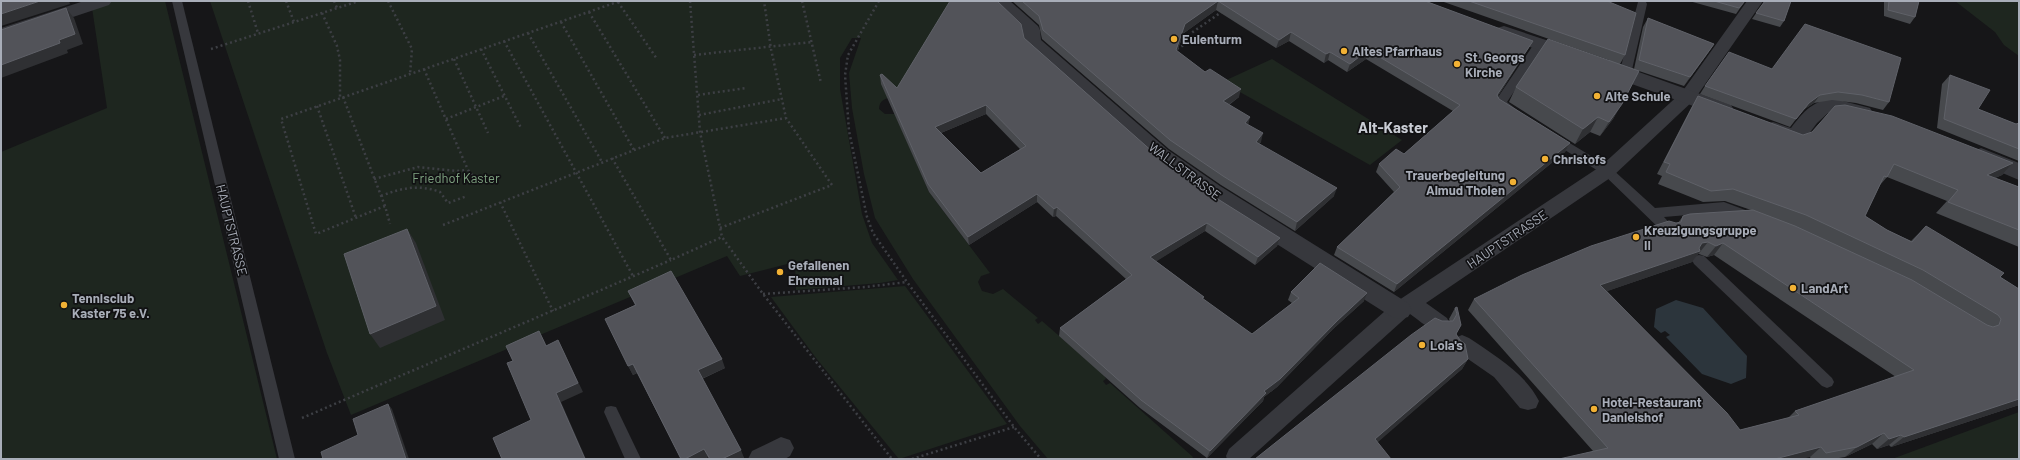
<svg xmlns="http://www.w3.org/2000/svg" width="2020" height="460" font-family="Barlow,sans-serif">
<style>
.green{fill:#1e261f}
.water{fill:#2c353c}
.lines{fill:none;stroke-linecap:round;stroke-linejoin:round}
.path{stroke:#3d3f44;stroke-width:2.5;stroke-dasharray:2 3;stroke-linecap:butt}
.service{fill:#37383d;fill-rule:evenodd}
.pedestrian{fill:#37383d;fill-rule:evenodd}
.minor{fill:#37383d;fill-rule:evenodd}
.wall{fill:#47494d;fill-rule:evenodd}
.shaded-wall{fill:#2f3033}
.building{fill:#525359;stroke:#5f6168;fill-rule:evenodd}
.poi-dot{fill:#f2b134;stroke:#111113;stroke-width:1.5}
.labels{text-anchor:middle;stroke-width:3.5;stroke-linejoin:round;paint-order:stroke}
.poi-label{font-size:13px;font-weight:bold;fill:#a8adb8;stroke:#111113;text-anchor:start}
.street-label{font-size:13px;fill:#a8adb8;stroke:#111113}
.park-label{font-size:13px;fill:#7fa381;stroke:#111113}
.quarter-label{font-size:15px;font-weight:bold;fill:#c9ccd4;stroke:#111113}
</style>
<rect width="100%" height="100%" fill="#161618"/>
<g class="green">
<path d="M91,1H165L277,459H1V152L107,108Z"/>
<path d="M210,1H958L894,97C886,98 879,100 879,109L885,114H895L929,192L990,273L981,276L978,282L982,291L993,294L1003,289L1038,318L1035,320L1038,324L1042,321L1104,375L1106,379L1103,381L1106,385L1110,383L1193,457L1192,459H1048L1020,426L913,279L875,218L864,174L852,108L849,73L861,38H852L840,58V89L862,214L872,243L898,280L880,283L796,290L795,262L740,276L727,256L351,415L327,353Z"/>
<path d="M1955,1H2019V56L2004,45L1995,32Z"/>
<path d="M1272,59L1402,140L1370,165L1222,82Z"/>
<path d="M905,286L1007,424L899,459L816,358L771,297Z"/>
<path d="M2019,412V459H1892Z"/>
</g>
<path class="water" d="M1676,300L1703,308L1747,356L1746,378L1731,384L1702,374L1666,337L1670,335L1665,331L1661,333L1654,327L1656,309Z"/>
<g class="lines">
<g class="path">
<path d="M248,1L258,33"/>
<path d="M286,1L294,22"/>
<path d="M334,1L337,8"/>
<path d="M388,1L412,49L410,74"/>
<path d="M690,1L700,132L722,237L763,294L892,459"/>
<path d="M802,1L821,83"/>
<path d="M879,1L848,55L845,75L849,131L867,217L873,233L907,282L1014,427L1041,459"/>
<path d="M618,2L657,59"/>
<path d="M589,12L665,138"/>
<path d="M322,13L337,46L340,60V99"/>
<path d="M561,22L634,150"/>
<path d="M528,33L602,162"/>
<path d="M504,41L633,276"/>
<path d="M211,49L359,1"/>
<path d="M481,49L521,128"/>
<path d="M1177,49L1187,43V36L1223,11"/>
<path d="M694,55L812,42"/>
<path d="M454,59L488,133"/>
<path d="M424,69L468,170L473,176"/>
<path d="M698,95L746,88"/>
<path d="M343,97L385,206L390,224"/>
<path d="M317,106L356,218"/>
<path d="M699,115L782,99"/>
<path d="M446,119L504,96"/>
<path d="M612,158L671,260L722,237"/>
<path d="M374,179L418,167L456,171L467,170"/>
<path d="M381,196C401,188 419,184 440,192L448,203L467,196"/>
<path d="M500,202L553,311"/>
<path d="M385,206L316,234L281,119L620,1"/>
<path d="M443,225L665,138L786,118"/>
<path d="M720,228L832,185L786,118L771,49L764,1"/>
<path d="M763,294L865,287L907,282"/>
<path d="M302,418L671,260"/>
<path d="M912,459L1014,427"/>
</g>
<g class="service">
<path d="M172,1H182L295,459H279Z"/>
<path d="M1638,2H1646L1647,4L1631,74L1625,78L1619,74Z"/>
<path d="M1540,40L1546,44L1507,102L1517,110L1511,114L1496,106L1494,103L1536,41Z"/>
<path d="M1553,133L1611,168L1655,208L1724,202L1756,214L1757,217L1756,220L1751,222L1723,212L1664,217L1674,228L1673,232L1668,233L1663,232L1603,174L1549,140L1547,137L1549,134Z"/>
<path d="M1699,255L1704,256L1832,378L1834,382L1832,386L1827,388L1822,386L1694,264L1692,260L1694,256Z"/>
<path d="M611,406L616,407L641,459H625L604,412L606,407Z"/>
</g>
<g class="pedestrian">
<path d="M1747,1H1763L1694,100L1613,176L1426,303L1447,318L1450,324L1447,330C1433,335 1422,322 1410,314L1249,459H1227L1226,456L1229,449L1393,304L1601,166L1682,92Z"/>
<path d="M1462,335L1469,338C1494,355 1525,373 1539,401L1536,408L1528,410L1520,408L1494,377L1455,350L1452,344L1455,338Z"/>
</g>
<g class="minor">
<path d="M84,1H112L109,5L1,41V28Z"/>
<path d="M990,1H1010L1038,26L1040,30L1041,40L1168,150L1220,186L1408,303L1412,310L1408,317L1400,319L1392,317L1204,198L1154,160L1025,46L1023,42L1022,32Z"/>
<path d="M1504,26L1579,51L1582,55L1579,59L1572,61L1497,36L1495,32L1497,28Z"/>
<path d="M1608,61L1731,105L1734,110L1731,115L1724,117L1601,73L1598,68L1601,63Z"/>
<path d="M1835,99L1870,108L1873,113L1870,118C1857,122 1843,113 1828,113L1817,123L1802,143L1795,145L1766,134L1763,129L1766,124L1773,122L1791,128C1803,112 1814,99 1835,99Z"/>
<path d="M1981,148L2019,163V180L1974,161L1971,156L1974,151Z"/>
<path d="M781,437L790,440L794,448L790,456L785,459H748L752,451Z"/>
</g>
</g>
<g class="wall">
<path d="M1012,1H1425L1533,41L1528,49L1498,96L1499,99L1570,143L1565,152L1394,292L1334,255L1337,247L1394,192L1376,172L1379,164L1404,154L1453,111L1366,59L1347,72L1328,60L1324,63L1289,41L1276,48L1216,10L1184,33L1177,51L1239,97L1229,105L1248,125L1261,142L1259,144L1334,196L1295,231L1221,185L1169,149L1042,39L1039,25Z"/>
<path d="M1441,1H1607L1625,55L1620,64L1634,69L1643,27L1648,18L1714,44L1708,53L1684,86L1639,71L1613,119L1600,136L1590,132L1575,144L1509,102L1516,87L1609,60Z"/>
<path d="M1689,1H1745L1736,14Z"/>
<path d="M1764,1H1791L1784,21L1780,27L1752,19L1764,2Z"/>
<path d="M1884,1H1919L1915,17L1910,24L1884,16Z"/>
<path d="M1024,38L1154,153L1205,191L1280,238L1277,246L1255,265L1205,231L1156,261L1204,297L1203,299L1252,334L1292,303L1288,300L1291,292L1364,301L1333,329L1277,387L1264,397L1263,401L1207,458L1140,408L1059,336L1060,328L1126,279L1056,216L1053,217L1037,202L969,245L929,192L881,84L880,75L897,88ZM986,114L1020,149L981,173L941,133Z"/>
<path d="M1772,69L1889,102L1883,110L1856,103L1832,100L1814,103L1803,110L1790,127L1700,94L1705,86Z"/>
<path d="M1950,75L1978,109L2016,124L2019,123V161L1937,128L1942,84Z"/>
<path d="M1698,96L1803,135L2013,163L2002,175L1995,178L2019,187V247L1936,213L1947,201L1887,177L1880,185L1865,216L1887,230L1911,241L1926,226L2000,277L2019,289V405L1891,447L1889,445L1877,449L1872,444L1845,457L1833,459H1811L1810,457L1593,451L1468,310L1474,299L1678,223L1683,216L1751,210L1725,201L1703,202L1658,184L1662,176L1657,174L1691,108ZM1698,254H1699L1707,257L1714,255L1896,377L1795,411L1788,418L1740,430L1607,291L1692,262Z"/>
<path d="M628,291L725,368L702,379L744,458L742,459H709L708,457L704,459H681L637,373L633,375L605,319L635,305Z"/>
<path d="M1455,308L1461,325L1456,334L1468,359L1462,369L1377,442L1255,459L1442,321H1450L1449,319Z"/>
</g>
<g class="shaded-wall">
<path d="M40,1H69L70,4L1,26V14Z"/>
<path d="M1218,1L1216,10L1184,33L1174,59L1176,50L1185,24Z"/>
<path d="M66,8L74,18L83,44L67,50L68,53L1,78V65Z"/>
<path d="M1291,32L1289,41L1276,48L1279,40Z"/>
<path d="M1533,41L1528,49L1493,104L1497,95Z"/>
<path d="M1714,44L1708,53L1684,86L1690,77Z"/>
<path d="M1368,50L1366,59L1347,72L1350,64Z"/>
<path d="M1330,52L1328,60L1324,63L1326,54Z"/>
<path d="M1241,89L1239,97L1221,110L1223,101Z"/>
<path d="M1820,95L1814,103L1803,110L1809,103Z"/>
<path d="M1622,104L1613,119L1600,136L1609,122Z"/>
<path d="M986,105V114L936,135L935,127Z"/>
<path d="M1250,117L1248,126L1245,123Z"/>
<path d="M1598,117L1590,132L1575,144L1583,129Z"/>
<path d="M1263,133L1261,142L1254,150L1256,142Z"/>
<path d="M1570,143L1565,152L1394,292L1397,284Z"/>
<path d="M2013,163L2002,175L1975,186L1987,175Z"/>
<path d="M1337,188L1334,196L1295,231L1297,222Z"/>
<path d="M1037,194V202L969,245L968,237Z"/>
<path d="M1057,207L1056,216L1053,217L1054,209Z"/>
<path d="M1207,223L1205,231L1149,266L1150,257Z"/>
<path d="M407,229L416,243L445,320L380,348L370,334Z"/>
<path d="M1280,238L1277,246L1255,265L1258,257Z"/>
<path d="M1708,242L1692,262L1593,296L1600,285L1702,243Z"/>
<path d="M1723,243L1714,255L1707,257L1716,246Z"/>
<path d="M1367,293L1364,301L1333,329L1277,387L1264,397L1263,401L1207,458L1210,451L1264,391L1337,321Z"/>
<path d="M539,331L544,340L551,355L546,346Z"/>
<path d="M558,340L563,350L583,392L561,402L586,459H585L556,393Z"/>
<path d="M722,359L725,368L701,379L698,370Z"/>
<path d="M1468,359L1462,369L1370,449L1375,439Z"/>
<path d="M633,364L637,373L633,375L628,366Z"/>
<path d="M2019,399V405L1891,447L1904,437Z"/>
<path d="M388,404L392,409L409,459H406Z"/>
<path d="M1884,433L1872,444L1845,457L1857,447Z"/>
<path d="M1901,435L1889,445L1877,449L1889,439Z"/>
<path d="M1821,447L1810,457L1802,459H1775Z"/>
<path d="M704,449L708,457L704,459H685Z"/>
<path d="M741,450L744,458L742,459H722Z"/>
</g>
<g class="building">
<path d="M1,1H40L1,14Z"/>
<path d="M950,1H997L1021,24L1024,38L1154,153L1205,191L1280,238L1258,257L1207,223L1150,257L1204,297L1202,298L1252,334L1299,298L1291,292L1320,263L1367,293L1337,321L1280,379L1264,391L1266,393L1210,451L1141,400L1060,328L1132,275L1057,207L1054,209L1037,194L968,237L928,184L880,75L882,74L897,88ZM986,105L1026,146L981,173L935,127Z"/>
<path d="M1022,1H1425L1533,41L1497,95L1499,99L1570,143L1397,284L1337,247L1400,187L1379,164L1396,149L1404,154L1460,105L1368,50L1350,64L1330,52L1326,54L1291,32L1279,40L1218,1L1185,24L1176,50L1205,72L1210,69L1241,89L1223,101L1250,117L1245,123L1263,133L1256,142L1337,188L1297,222L1223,176L1170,140L1043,30L1039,16Z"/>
<path d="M1469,1H1607L1636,13L1625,55Z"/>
<path d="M1714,1H1745L1739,8Z"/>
<path d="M1765,1H1791L1784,21L1756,13Z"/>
<path d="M1889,1H1919L1915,17L1888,10Z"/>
<path d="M66,8L75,34L59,40L60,43L1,65V30Z"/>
<path d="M1648,18L1714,44L1690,77L1639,60Z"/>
<path d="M1805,24L1901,58L1889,102L1862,95L1838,92L1820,95L1809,103L1796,119L1705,86L1729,52L1772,69Z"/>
<path d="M1548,39L1639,71L1622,104L1609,122L1598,117L1583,129L1516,87Z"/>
<path d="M1950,75L1990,90L1978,109L2016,124L2019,123V149L1944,119Z"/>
<path d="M1698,96L1803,135L1812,132L1835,106L1845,105L1892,116L2013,163L1987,175L2019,187V230L1948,202L1958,190L1894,164L1887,177L1884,176L1865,216L1887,230L1912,242L1926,226L2004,273L2000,277L2019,289V399L1904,437L1901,435L1889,439L1884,433L1857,447L1826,453L1821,447L1775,459H1559L1608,448L1474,299L1522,275L1591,246L1669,221L1676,223L1681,222L1683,216L1690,214L1753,210L1795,226L1912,280L1987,325L1993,327L1999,325L2001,319L1998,315L1923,270L1806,215L1733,189L1711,191L1666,172L1670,164L1664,162ZM1708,242L1716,246L1723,243L1914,370L1795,411L1799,415L1740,430L1727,413L1600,285L1700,251L1699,248L1702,243Z"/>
<path d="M407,229L436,306L370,334L344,254Z"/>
<path d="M671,271L722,359L698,370L741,450L722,459H710L704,449L685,459H681L633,364L628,366L605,319L636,305L628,291Z"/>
<path d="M1457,307L1461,325L1456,334L1460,340L1465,344L1468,359L1375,439L1391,459H1255L1411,335L1435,318L1442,321H1453L1457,314L1455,308Z"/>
<path d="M539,331L546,346L558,340L578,383L556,393L585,459H502L493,438L531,420L507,363L513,361L506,346Z"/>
<path d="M388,404L406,459H323L321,452L358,435L353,419Z"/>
</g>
<g class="poi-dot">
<circle cx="1174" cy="39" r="4"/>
<circle cx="1344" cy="51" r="4"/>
<circle cx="1457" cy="64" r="4"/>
<circle cx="1597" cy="96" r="4"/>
<circle cx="1545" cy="159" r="4"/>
<circle cx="1513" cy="182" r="4"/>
<circle cx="1636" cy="237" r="4"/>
<circle cx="780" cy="272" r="4"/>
<circle cx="1793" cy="288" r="4"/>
<circle cx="64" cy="305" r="4"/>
<circle cx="1422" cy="345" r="4"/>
<circle cx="1594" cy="409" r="4"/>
</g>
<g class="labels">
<g class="poi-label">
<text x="1182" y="44">Eulenturm</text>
<text x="1352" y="56">Altes Pfarrhaus</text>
<text x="1465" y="62">St. Georgs<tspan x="1465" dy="15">Kirche</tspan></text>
<text x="1605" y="101">Alte Schule</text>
<text x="1553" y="164">Christofs</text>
<text x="1505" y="180" text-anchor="end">Trauerbegleitung<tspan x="1505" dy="15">Almud Tholen</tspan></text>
<text x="1644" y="235">Kreuzigungsgruppe<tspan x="1644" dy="15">II</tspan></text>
<text x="788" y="270">Gefallenen<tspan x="788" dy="15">Ehrenmal</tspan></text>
<text x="1801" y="293">LandArt</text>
<text x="72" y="303">Tennisclub<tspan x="72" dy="15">Kaster 75 e.V.</tspan></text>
<text x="1430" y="350">Lola's</text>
<text x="1602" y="407">Hotel-Restaurant<tspan x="1602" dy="15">Danielshof</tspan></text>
</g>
<g class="street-label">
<text transform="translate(1185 171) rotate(37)" y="5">WALLSTRASSE</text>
<text transform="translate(232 230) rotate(76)" y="5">HAUPTSTRASSE</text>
<text transform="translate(1507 239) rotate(-34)" y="5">HAUPTSTRASSE</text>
</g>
<g class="park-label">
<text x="456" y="183">Friedhof Kaster</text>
</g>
<g class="quarter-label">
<text x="1393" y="133">Alt-Kaster</text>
</g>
</g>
<rect width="2020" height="460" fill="none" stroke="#a8adb8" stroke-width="4"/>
</svg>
